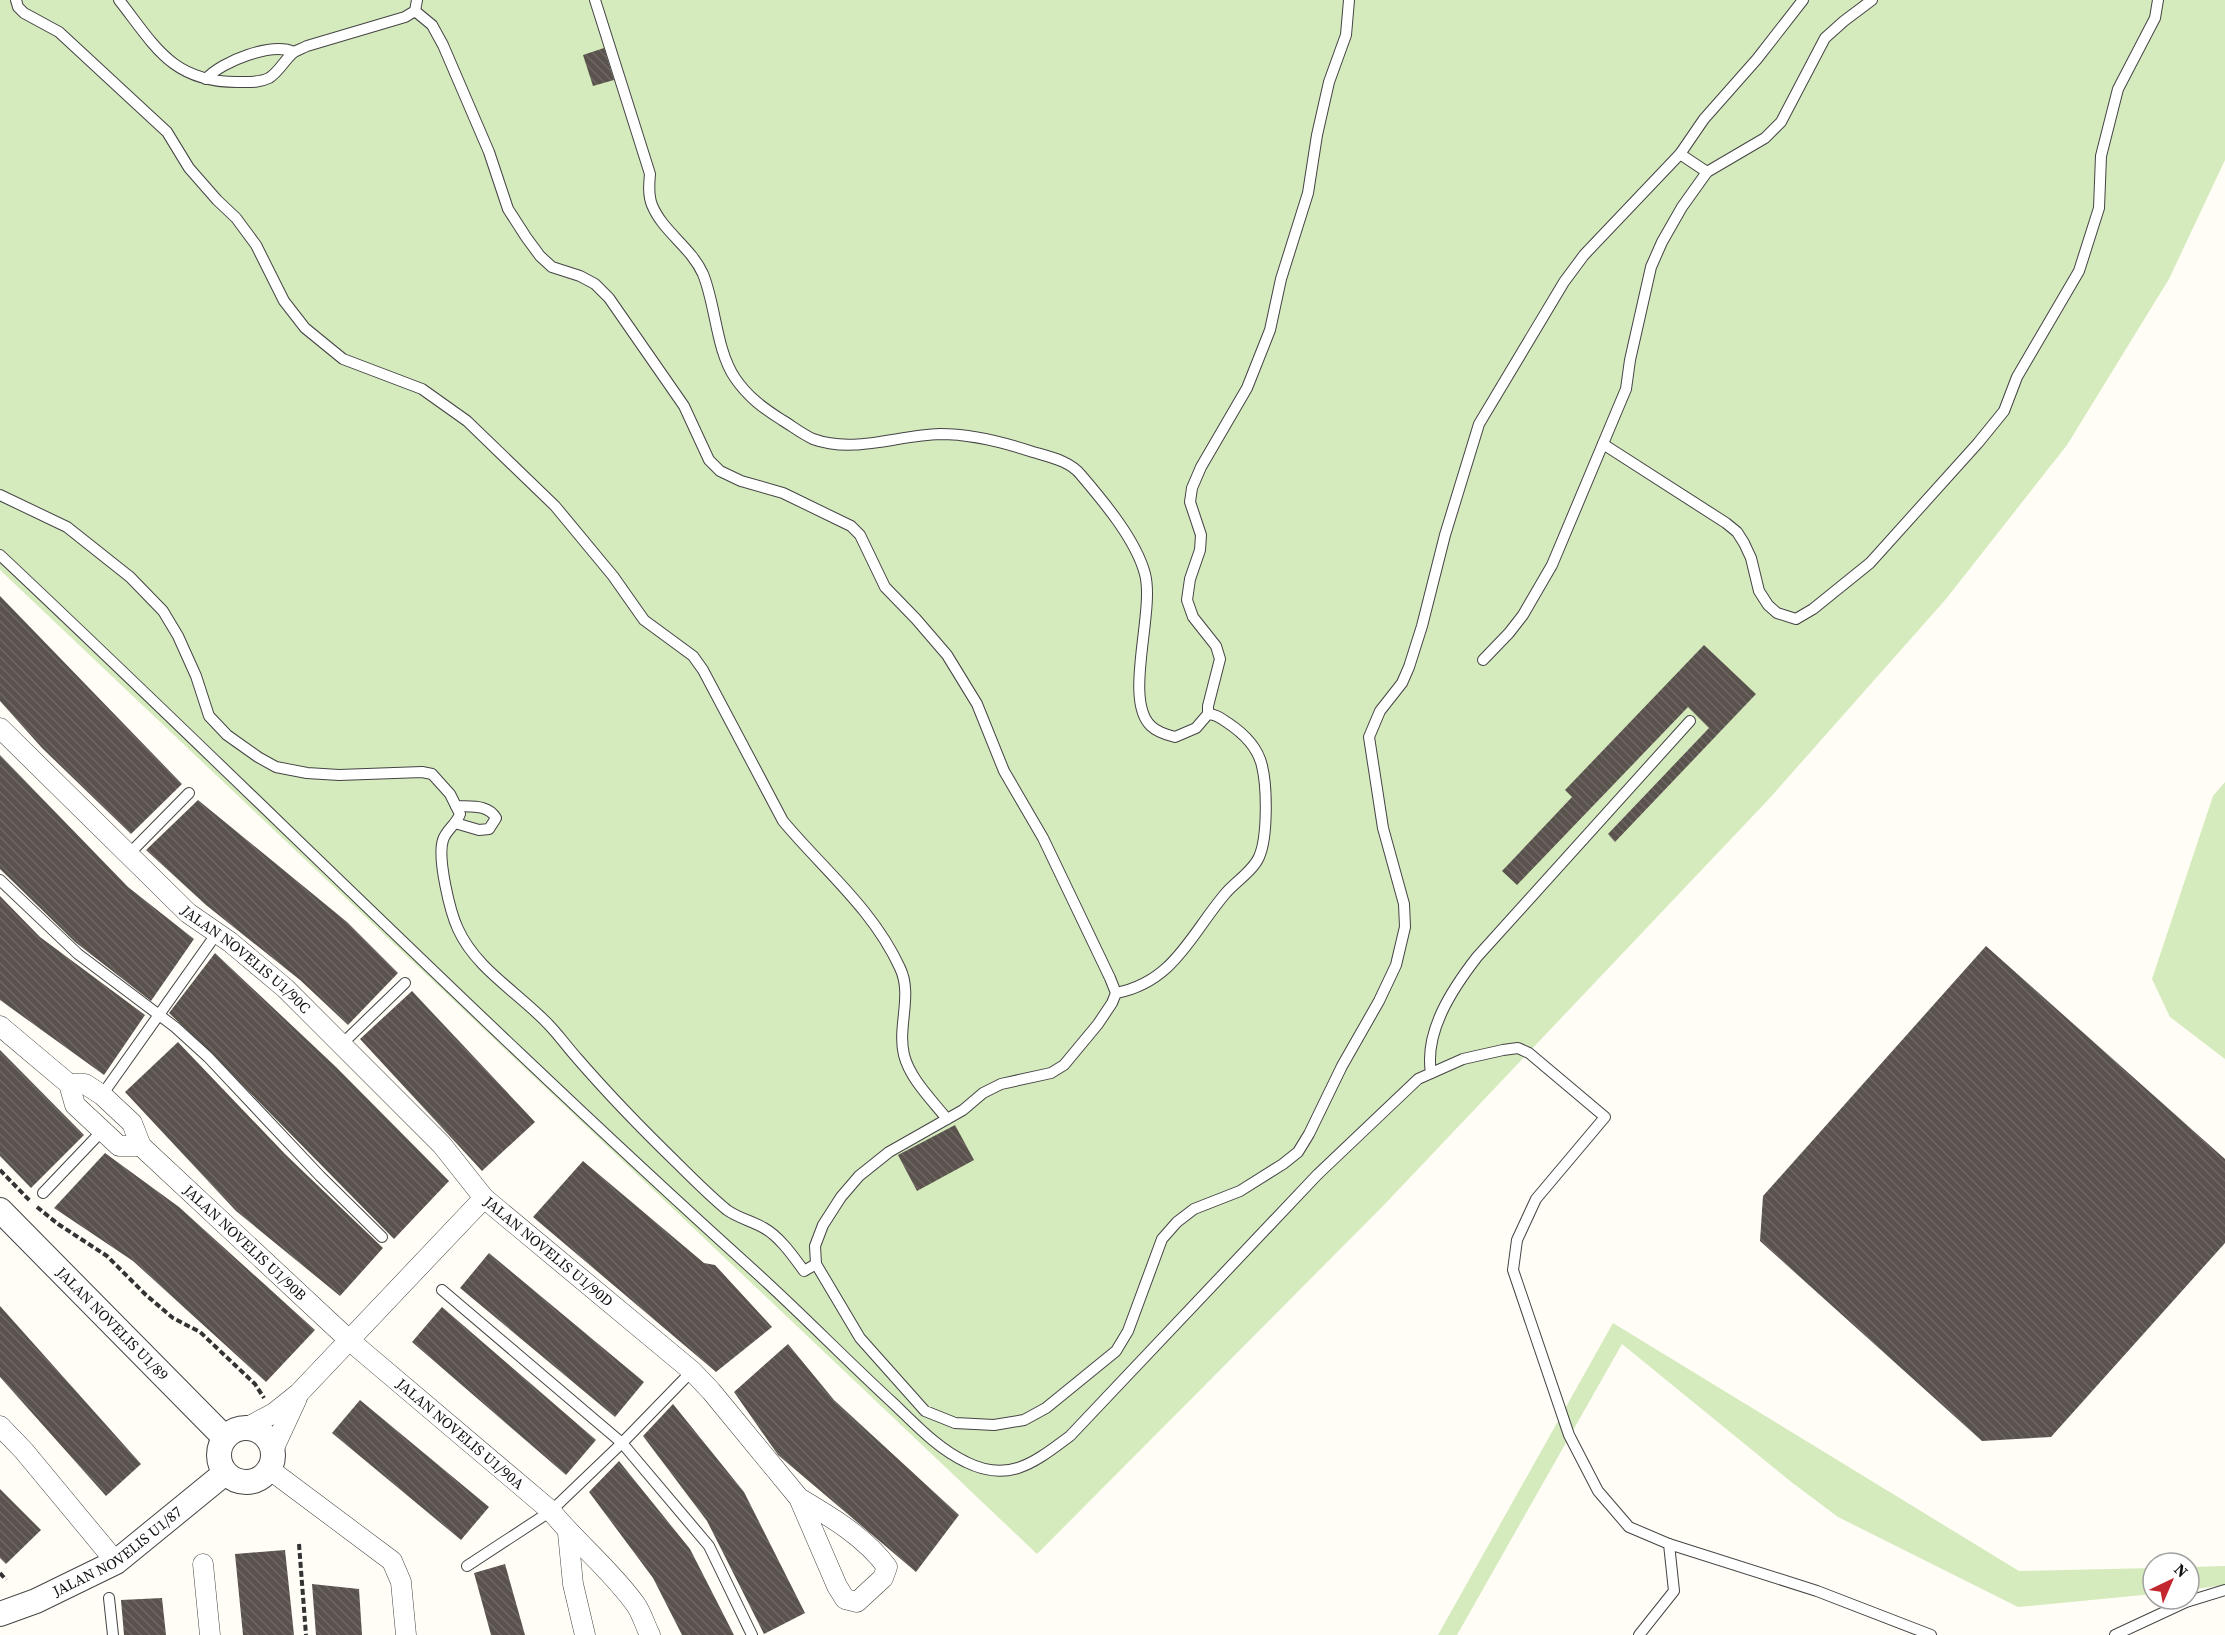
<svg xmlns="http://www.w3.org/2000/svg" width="2225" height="1635" font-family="'Source Serif 4',serif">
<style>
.grass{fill:#d5ebbd}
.building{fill:url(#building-back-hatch)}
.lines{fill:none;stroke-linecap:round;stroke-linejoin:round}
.service-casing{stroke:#444;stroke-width:12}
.minor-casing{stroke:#444;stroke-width:21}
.tertiary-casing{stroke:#444;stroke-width:26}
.path{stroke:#333;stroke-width:4;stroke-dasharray:6 3;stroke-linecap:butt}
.service{stroke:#fff;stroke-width:10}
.minor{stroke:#fff;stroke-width:20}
.tertiary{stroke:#fff;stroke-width:24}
.labels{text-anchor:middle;stroke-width:6;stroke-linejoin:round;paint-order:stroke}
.street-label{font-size:15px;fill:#111;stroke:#fff}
</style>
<defs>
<pattern id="building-back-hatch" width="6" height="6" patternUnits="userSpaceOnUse" patternTransform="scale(1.5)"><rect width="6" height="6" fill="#5a524d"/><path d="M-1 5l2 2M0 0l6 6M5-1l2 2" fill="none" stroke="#6d6662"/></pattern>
</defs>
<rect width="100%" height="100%" fill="#fffdf5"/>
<g class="grass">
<path d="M0,0H2225V160L2169,279L2067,445L1946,599L1768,800L1382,1207L1037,1554L0,570Z"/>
<path d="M2225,782V1059L2170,1017L2152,979L2213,796Z"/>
<path d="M1613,1323L2019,1571L2153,1568V1594L2018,1607L1838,1517L1790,1481L1622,1344L1457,1635H1438Z"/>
<path d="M2225,1566V1585L2189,1590V1567Z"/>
</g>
<g class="building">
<path d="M604,48L614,80L593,86L583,55Z"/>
<path d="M0,596L182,784L131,834L42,748L0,701Z"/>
<path d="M1704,645L1756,694L1615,842L1608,834L1709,728L1688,707L1517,885L1502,871L1572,797L1565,790Z"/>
<path d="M0,755L128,887L194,939L151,1001L75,942L0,869Z"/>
<path d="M198,800L347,922L398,973L348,1025L300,980L206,905L146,850Z"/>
<path d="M0,896L40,937L145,1015L104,1075L0,1000Z"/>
<path d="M1986,946L2225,1159V1243L2051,1437L1982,1441L1760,1241L1763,1196Z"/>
<path d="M215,953L336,1067L449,1181L394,1239L209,1051L169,1013Z"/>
<path d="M412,991L535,1122L482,1171L360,1039Z"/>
<path d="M178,1042L285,1154L383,1248L340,1296L236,1211L125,1092Z"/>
<path d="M0,1050L84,1135L31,1188L0,1156Z"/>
<path d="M955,1125L974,1160L917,1191L898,1155Z"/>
<path d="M105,1153L179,1207L315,1330L266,1382L133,1261L54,1208Z"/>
<path d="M583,1161L704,1263L715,1265L772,1327L716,1372L533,1217Z"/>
<path d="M489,1253L644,1382L615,1417L460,1288Z"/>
<path d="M0,1306L141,1464L106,1496L0,1377Z"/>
<path d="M442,1307L596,1440L566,1475L412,1342Z"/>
<path d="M788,1344L834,1400L959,1515L916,1572L778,1455L734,1392Z"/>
<path d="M360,1400L489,1507L461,1540L332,1433Z"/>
<path d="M673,1404L744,1492L805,1613L764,1634L707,1521L643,1436Z"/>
<path d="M619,1461L690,1549L734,1635H682L653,1578L589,1492Z"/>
<path d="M0,1489L41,1530L6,1564L0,1558Z"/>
<path d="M285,1550L294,1635H243L235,1554Z"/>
<path d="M505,1564L525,1635H491L474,1573Z"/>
<path d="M312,1584L359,1589L362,1635H316Z"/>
<path d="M162,1598L166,1635H124L121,1600Z"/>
</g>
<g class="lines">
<defs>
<g id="service">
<path d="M16,0L18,7L24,13L59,32L167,132L189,168L217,200L236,218L256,245L284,301L305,328L343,359L422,389L467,421L555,506L613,576L644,620L693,656L703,670L783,821C823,869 873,909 900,968C913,995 897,1027 904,1055C910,1079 932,1100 947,1119"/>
<path d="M119,0C155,46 172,82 237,82C248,82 259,83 269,78C279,72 285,59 294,52C298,50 303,48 307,46L405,17L415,11L417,0"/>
<path d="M595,0L650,174C649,184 648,195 652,205C663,232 691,247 703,274C716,306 716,350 735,378C748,397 763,408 782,420C792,426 802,434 813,439C854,454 898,435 940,434C972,434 1003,442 1033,452C1050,457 1070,461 1081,475C1104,502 1136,540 1145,574C1155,612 1123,700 1151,726C1157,732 1167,735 1175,737L1196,728L1208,714C1216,714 1222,719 1228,723C1243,733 1258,748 1262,766C1267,786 1268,837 1259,857C1253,871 1235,882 1225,894C1191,934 1174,982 1116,993"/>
<path d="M415,11L432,25L443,45L489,152L508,209L526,237L540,256L552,267L580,276L595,284L609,298L684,406L709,460L720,471L741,481L783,493L851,526L860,535L885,587L916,619L947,655L977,704L1004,771L1043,838L1110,978L1116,993L1112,1003L1098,1024L1064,1065L1051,1073L1001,1084L983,1093L963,1110L889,1152L859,1176L841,1197L823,1225L815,1246L816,1264L860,1338L925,1411L955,1423L994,1425L1024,1420L1046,1408L1116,1351L1128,1331L1162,1239L1177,1222L1194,1209L1240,1191L1283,1164L1298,1152L1309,1134L1342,1066L1379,1001L1396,965L1405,927L1404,904L1383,828L1369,737L1380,711L1402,683L1409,667L1422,626L1445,535L1479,424L1564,282L1584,255L1680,154L1704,119L1757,59L1803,0"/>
<path d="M206,79C222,61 272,42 294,52"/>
<path d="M1680,154L1707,172"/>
<path d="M1603,444L1726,523L1737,532L1744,543L1751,558L1759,591L1768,605L1777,613L1796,619L1813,609L1870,563L1978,443L2004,411L2017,377L2079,271L2099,208L2101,156L2118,89L2155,18L2158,0"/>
<path d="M0,495L67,527L130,577L163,611L178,636L196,676L209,716L227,735L258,757L276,767L307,773L339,775L422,772L432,774L450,794L460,814C456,825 446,830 443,840C437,858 450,912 458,929C476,969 519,993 548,1024C558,1034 567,1047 577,1058C609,1095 643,1130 677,1163C693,1179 710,1196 727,1210C738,1218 752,1221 764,1228C780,1237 793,1256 804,1271L816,1264"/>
<path d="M0,555C252,792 495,1037 751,1268C800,1312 845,1359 893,1403C915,1424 938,1449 966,1462C1010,1484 1036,1461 1070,1436L1318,1174L1418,1079L1463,1059L1503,1050L1518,1048L1529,1053L1605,1117L1536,1199L1517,1240L1513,1270L1569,1435L1598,1491L1629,1527L1669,1544L1674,1591L1639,1635"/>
<path d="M1483,660L1509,633L1523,615L1552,565L1626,389L1630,360L1651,267L1662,242L1682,207L1707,172L1765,138L1781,122L1825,38L1844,21L1872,0"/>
<path d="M1208,714V706L1220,659L1216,646L1193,617L1187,600L1190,579L1200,550L1201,535L1190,502L1192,488L1201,467L1247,388L1270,330L1281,279L1308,193L1317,135L1329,82L1346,35L1349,0"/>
<path d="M455,823L479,830L489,829L496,818C488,804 471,807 456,806"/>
<path d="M128,855L189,793"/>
<path d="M0,880L78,954L175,1027L208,1057L320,1176L382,1237"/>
<path d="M342,1044L405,983"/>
<path d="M1431,1073C1424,1031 1453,988 1477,957L1690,721"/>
<path d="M102,1095L217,933"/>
<path d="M43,1193L102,1131"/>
<path d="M442,1290L622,1443L709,1546L752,1635"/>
<path d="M1669,1544L1817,1591L1931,1635"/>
<path d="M467,1566L551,1511L622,1443L692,1371"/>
<path d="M109,1598L113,1635"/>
<path d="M2115,1635L2186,1602L2225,1590"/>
</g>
<g id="minor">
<path id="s1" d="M0,728L188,913L230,942L285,988L442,1145L484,1198L692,1371L711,1391L799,1498L837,1586L845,1599L857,1602L883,1578L887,1567C865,1537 831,1517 799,1498"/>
<path d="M0,1026L69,1084L75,1105L119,1146H141"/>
<path id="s2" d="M69,1084H85L102,1095L132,1123L141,1146L349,1340L551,1511C577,1543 612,1571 636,1605C642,1614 645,1625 650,1635"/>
<path d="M0,1426L24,1451L116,1562"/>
<path d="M246,1428L274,1413L299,1393L484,1198"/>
<path d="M272,1452L297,1398"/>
<path d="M269,1469L392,1561L401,1582L406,1635"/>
<path d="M568,1533L573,1584L585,1635"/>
<path d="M203,1564L210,1635"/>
</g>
<g id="tertiary">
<path id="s3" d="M0,1210L225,1438"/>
<circle cx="246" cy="1455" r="27"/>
<path id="s4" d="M0,1614L36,1601L116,1562L225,1473"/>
</g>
</defs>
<use href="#service" class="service-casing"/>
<use href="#minor" class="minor-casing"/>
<use href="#tertiary" class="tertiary-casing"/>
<g class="path">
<path d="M0,1170L31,1202"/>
<path d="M37,1207L58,1224L107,1256L146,1295L173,1318L200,1332L255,1384L264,1398"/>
<path d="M299,1544L306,1635"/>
<path d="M0,1573L6,1580"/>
</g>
<use href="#service" class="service"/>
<use href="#minor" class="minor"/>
<use href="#tertiary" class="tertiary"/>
</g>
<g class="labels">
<g class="street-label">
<text dy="5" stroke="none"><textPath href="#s1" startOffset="338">JALAN NOVELIS U1/90C</textPath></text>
<text dy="5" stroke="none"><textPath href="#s2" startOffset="244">JALAN NOVELIS U1/90B</textPath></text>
<text dy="5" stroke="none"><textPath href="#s1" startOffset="760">JALAN NOVELIS U1/90D</textPath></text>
<text dy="5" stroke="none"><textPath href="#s3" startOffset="160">JALAN NOVELIS U1/89</textPath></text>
<text dy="5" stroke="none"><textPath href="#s2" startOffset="532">JALAN NOVELIS U1/90A</textPath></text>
<text dy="5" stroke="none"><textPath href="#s4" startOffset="134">JALAN NOVELIS U1/87</textPath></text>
</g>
</g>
<g transform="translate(2171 1581) rotate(44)"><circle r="28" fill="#ffffff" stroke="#a0a0a0" stroke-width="1.5"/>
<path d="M0-4.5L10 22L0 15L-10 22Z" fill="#c4262e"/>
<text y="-9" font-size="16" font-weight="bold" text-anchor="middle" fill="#111111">N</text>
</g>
</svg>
